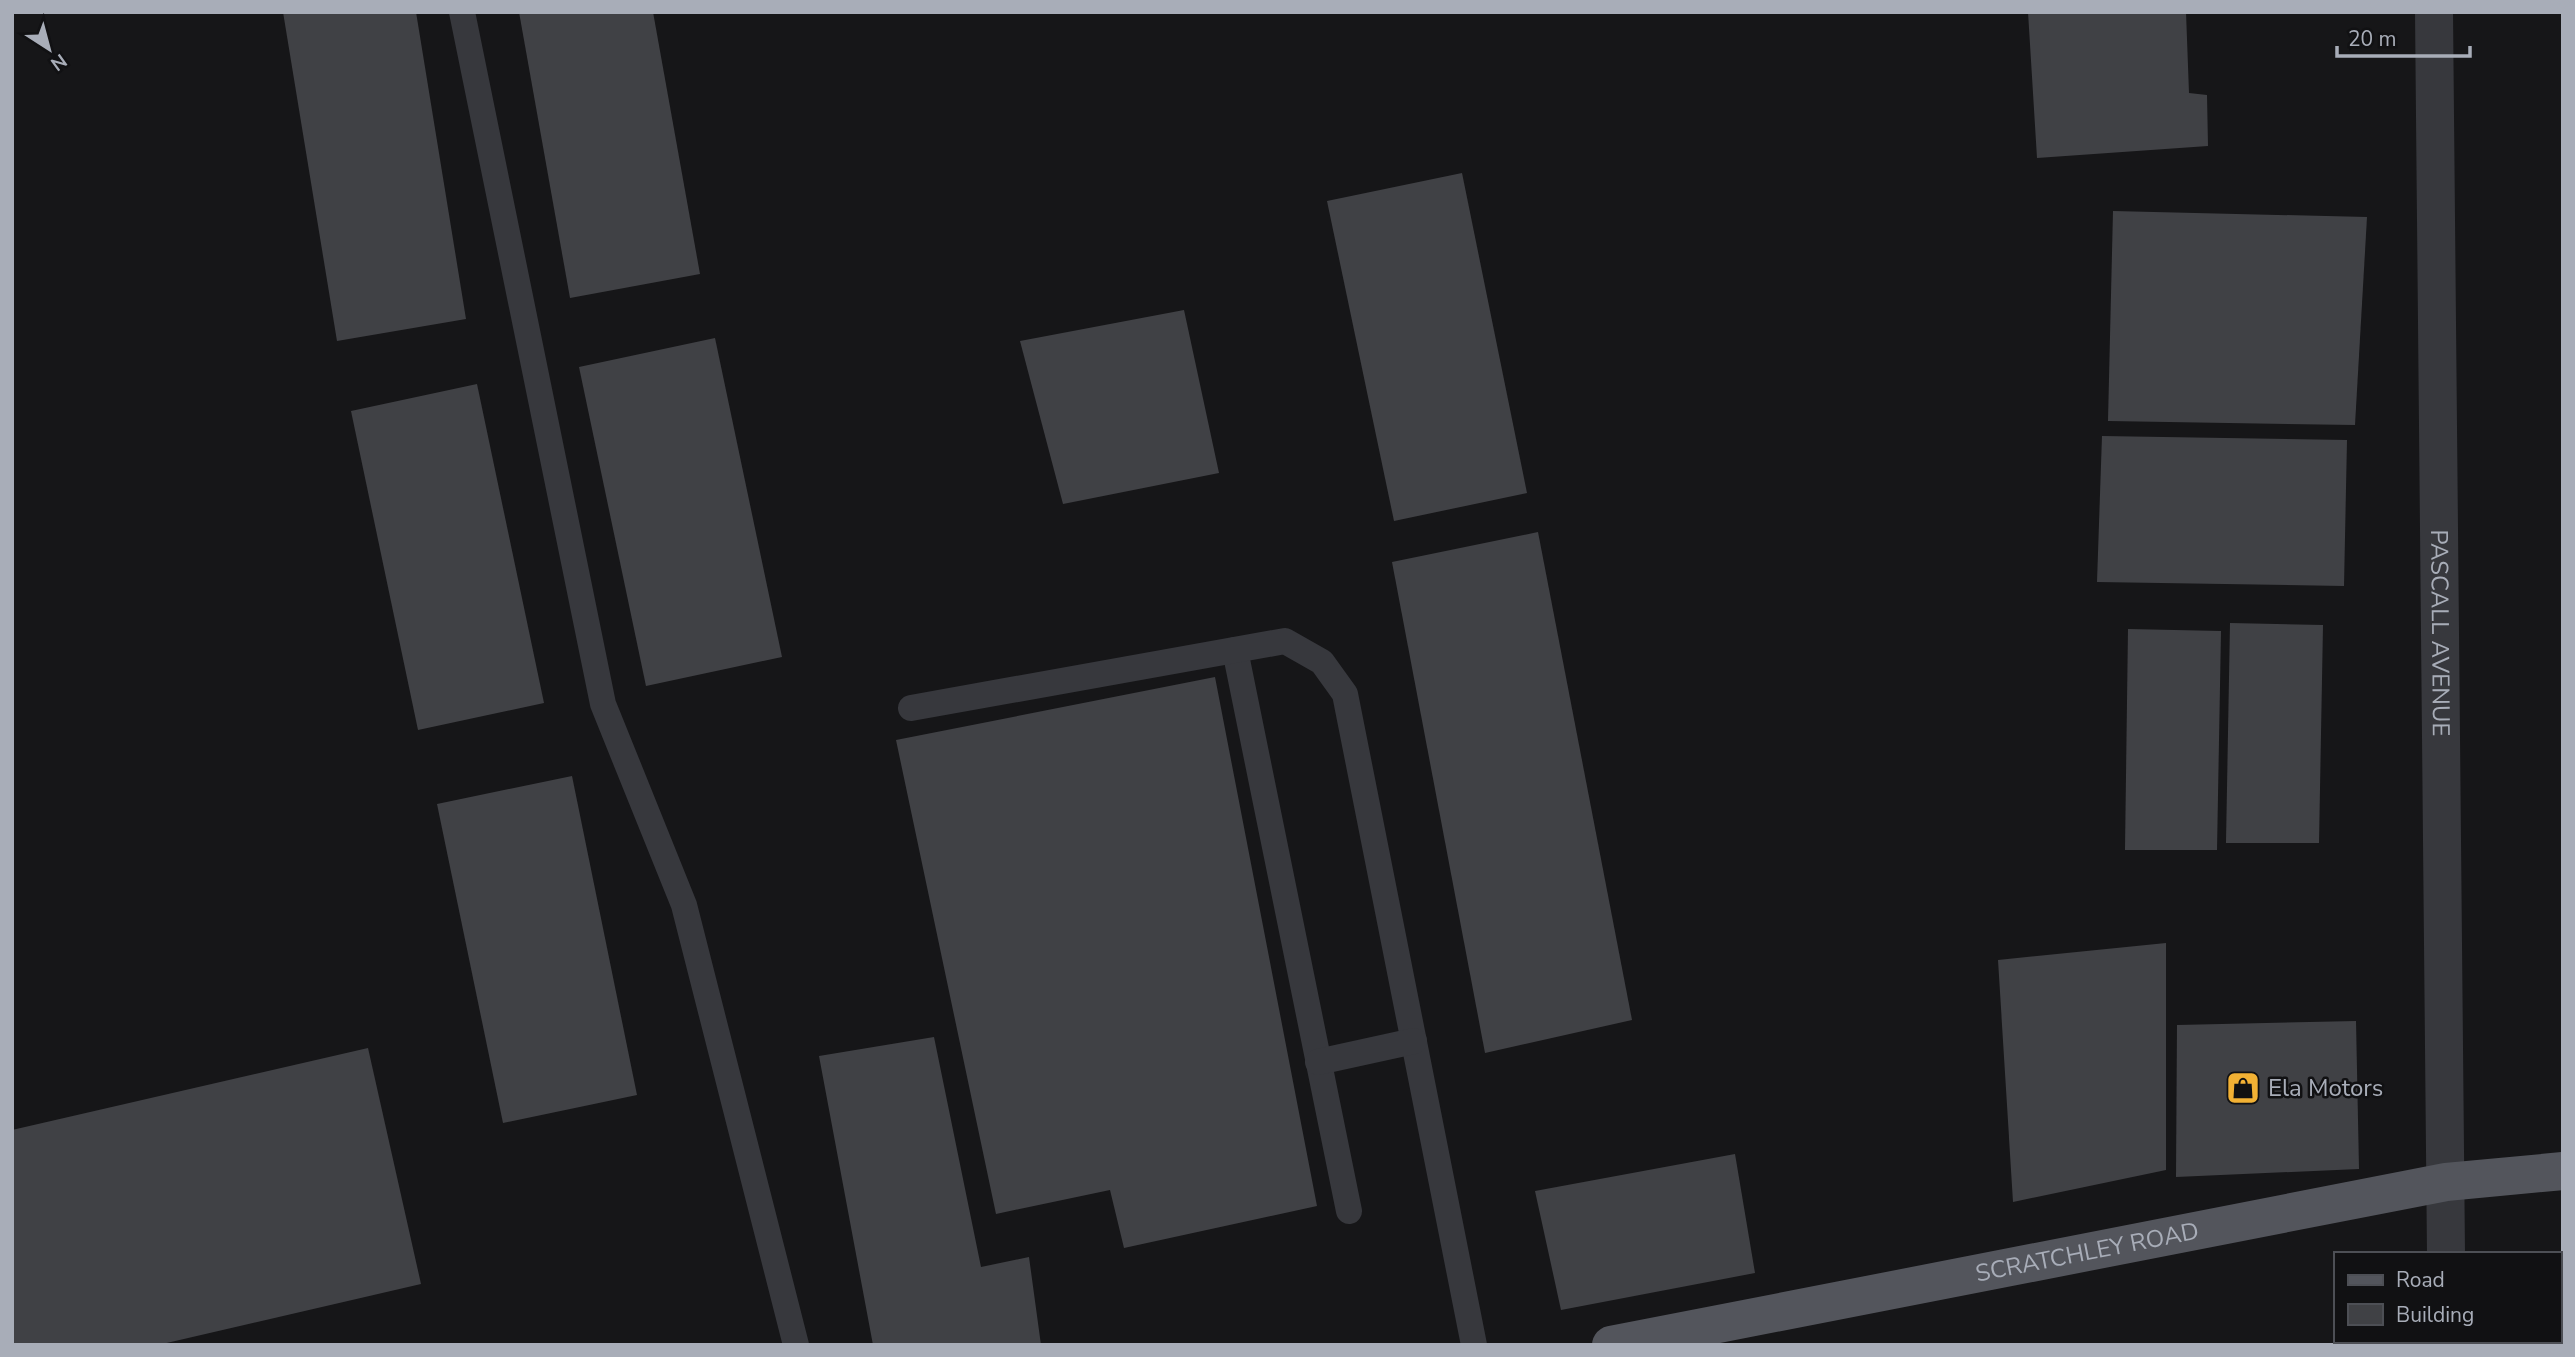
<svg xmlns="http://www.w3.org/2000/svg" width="2575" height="1357" font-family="'Nunito Sans',sans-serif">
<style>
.building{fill:#404145}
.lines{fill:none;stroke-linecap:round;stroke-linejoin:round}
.service{stroke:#37383d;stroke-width:26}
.minor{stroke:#37383d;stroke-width:38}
.primary{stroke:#53555c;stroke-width:38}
.labels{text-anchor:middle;stroke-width:5;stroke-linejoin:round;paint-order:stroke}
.street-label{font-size:24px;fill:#a8adb8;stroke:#111113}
.poi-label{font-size:24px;fill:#a8adb8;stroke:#111113;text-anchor:start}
</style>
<rect width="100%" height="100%" fill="#161618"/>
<g class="building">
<path d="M283,12H416L466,319L337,341Z"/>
<path d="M519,12H653L700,274L570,298Z"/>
<path d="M2028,12H2186L2189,93L2207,95L2208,146L2037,158Z"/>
<path d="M1462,173L1527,493L1394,521L1327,201Z"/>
<path d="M2113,211L2367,217L2355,425L2108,421Z"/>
<path d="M1184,310L1219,473L1063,504L1020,341Z"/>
<path d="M715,338L782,657L646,686L579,367Z"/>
<path d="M477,384L544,703L418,730L351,411Z"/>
<path d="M2102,436L2347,440L2344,586L2097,582Z"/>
<path d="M1538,532L1632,1020L1485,1053L1392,562Z"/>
<path d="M2230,623L2323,625L2319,843H2226Z"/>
<path d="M2128,629L2221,631L2217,850H2125Z"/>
<path d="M1215,677L1317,1206L1124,1248L1110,1190L996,1214L896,740Z"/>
<path d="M572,776L637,1095L503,1123L437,804Z"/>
<path d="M2166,943V1170L2013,1202L1998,960Z"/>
<path d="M2356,1021L2359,1169L2176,1177L2177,1025Z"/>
<path d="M934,1037L981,1267L1029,1257L1041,1345H873L819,1056Z"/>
<path d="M368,1048L421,1284L158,1345H12V1130Z"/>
<path d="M1735,1154L1755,1273L1561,1310L1535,1191Z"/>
</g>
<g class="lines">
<g class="service">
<path d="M462,12L603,704L684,905L796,1345"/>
<path d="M1235,650L1349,1211"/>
<path d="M911,708L1285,641L1322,662L1345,694L1474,1345"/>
<path d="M1318,1062L1414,1041"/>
</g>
<g class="minor">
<path id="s1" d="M2434,12L2446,1254"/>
<path d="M2445,1345V1341"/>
</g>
<path class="primary" id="s2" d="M1611,1345L2446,1182L2563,1171"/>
</g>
<defs>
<symbol id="shop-square" viewBox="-11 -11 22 22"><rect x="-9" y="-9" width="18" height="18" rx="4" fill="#f2b134" stroke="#111113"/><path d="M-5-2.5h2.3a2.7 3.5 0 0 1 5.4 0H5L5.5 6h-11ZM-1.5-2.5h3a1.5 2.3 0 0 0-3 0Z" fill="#111"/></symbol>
</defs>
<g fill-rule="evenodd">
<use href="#shop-square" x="2224" y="1069" width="38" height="38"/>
</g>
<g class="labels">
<g class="street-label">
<text dy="8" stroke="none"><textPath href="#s1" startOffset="621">PASCALL AVENUE</textPath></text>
<text dy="8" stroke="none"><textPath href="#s2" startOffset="485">SCRATCHLEY ROAD</textPath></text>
</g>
<g class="poi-label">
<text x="2268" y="1096">Ela Motors</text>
</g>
</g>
<rect width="2575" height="1357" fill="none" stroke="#a8adb8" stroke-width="28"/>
<rect x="2334" y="1252" width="228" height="91" fill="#111113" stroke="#4d4f55" stroke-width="2"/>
<rect x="2348" y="1275" width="35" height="10" fill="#53555c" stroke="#4d4f55" stroke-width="2"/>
<text x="2396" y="1287" font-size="21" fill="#a8adb8">Road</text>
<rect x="2348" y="1304" width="35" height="21" fill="#404145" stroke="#4d4f55" stroke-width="2"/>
<text x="2396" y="1322" font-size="21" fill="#a8adb8">Building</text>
<g transform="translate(49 49) rotate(144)" stroke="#111113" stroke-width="5" paint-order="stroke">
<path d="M0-5L12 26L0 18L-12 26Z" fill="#a8adb8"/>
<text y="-10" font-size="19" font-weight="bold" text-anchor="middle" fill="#a8adb8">N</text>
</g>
<path d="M2337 46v10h133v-10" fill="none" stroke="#a8adb8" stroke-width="3.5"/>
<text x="2348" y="46" font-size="21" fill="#a8adb8" stroke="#111113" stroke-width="5" paint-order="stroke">20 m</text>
</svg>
